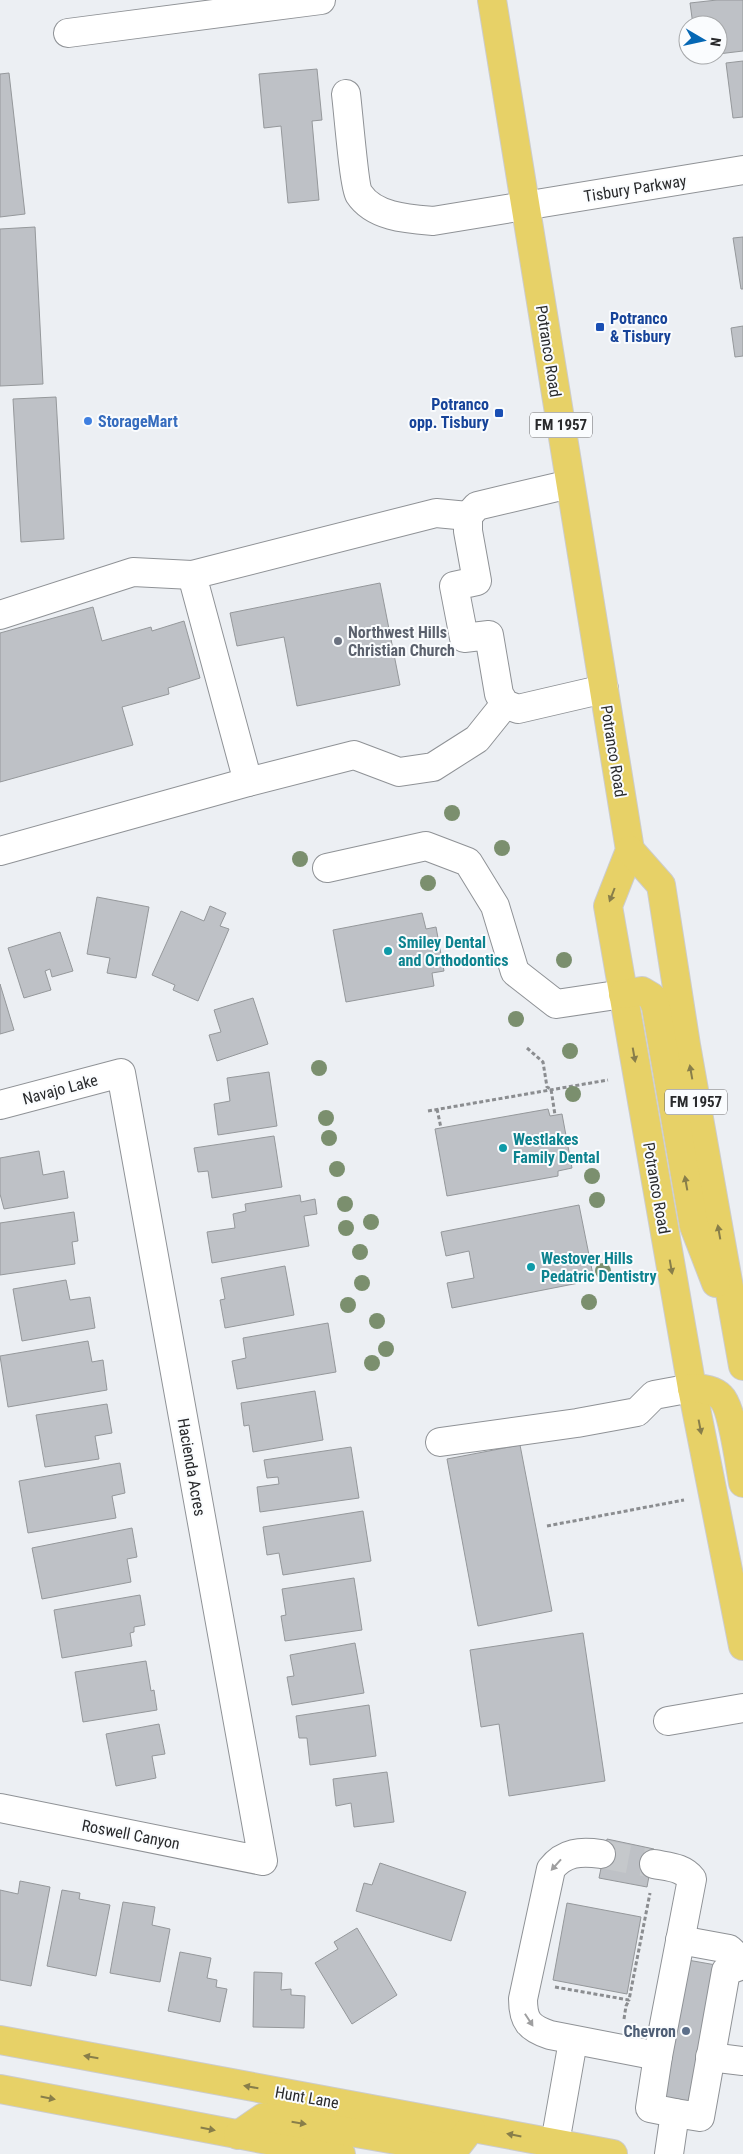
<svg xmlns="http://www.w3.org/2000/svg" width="743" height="2154" font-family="'Roboto Condensed',sans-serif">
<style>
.building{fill:#bec1c6;stroke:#95989b}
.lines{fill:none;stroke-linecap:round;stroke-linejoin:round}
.minor-tunnel{stroke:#c5c8cb;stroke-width:28;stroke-dasharray:28 14;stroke-linecap:butt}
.minor-casing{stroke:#8f9296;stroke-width:30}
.major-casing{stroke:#ccc;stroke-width:30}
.path{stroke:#8b8d90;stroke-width:3;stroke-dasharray:4 2.5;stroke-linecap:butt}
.minor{stroke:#fff;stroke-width:28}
.major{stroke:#e7d167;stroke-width:28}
.tree{fill:#7b8f6e}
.oneway{fill:#887e4a}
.oneway2{fill:#9f9fa0}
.transit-dot{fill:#1a4fb4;stroke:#fafcfe;stroke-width:2}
.shop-dot{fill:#3f7fe0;stroke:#fafcfe;stroke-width:2}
.worship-dot{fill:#6b7280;stroke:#fafcfe;stroke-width:2}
.culture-dot{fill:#0f9aa8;stroke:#fafcfe;stroke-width:2}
.service-dot{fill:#5c6f8a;stroke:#fafcfe;stroke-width:2}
.labels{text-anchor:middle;stroke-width:4;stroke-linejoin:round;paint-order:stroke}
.shield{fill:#fafcfe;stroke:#68696b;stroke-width:1}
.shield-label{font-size:15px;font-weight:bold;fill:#292a2c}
.street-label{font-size:16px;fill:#292a2c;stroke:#fafcfe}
.transit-label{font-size:16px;font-weight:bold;fill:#164399;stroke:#fafcfe;text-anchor:start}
.shop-label{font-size:16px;font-weight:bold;fill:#366cbe;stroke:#fafcfe;text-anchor:start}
.worship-label{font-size:16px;font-weight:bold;fill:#5b616d;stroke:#fafcfe;text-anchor:start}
.culture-label{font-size:16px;font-weight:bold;fill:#0d838f;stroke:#fafcfe;text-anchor:start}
.service-label{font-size:16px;font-weight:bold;fill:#4e5e75;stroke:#fafcfe;text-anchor:end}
</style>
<rect width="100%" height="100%" fill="#eceff3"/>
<g class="building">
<path d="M717,0H743V51L718,54V25H693L690,3Z"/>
<path d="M743,61V117L733,118L726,63Z"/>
<path d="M317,69L322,120L312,121L319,200L288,203L281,126L264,128L259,74Z"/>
<path d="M9,73L25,214L0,217V74Z"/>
<path d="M35,227L43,384L0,386V229Z"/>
<path d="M743,237V289H741L733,238Z"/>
<path d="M743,326V356L735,357L731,328Z"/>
<path d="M56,397L64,539L21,542L13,399Z"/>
<path d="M380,583L400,685L297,706L284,637L237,646L230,613Z"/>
<path d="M93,607L102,641L151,627L152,631L184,621L200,678L168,688L169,694L122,707L133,745L0,782V633Z"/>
<path d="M97,897L149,907L136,978L107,973L110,958L87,954Z"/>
<path d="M210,906L226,913L220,926L229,929L198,1001L173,990L175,985L152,975L181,911L204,921Z"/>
<path d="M422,913L426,929L436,927L444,971L432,973L434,986L346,1002L333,930Z"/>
<path d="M60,932L73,971L52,977L50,969L45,971L51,990L24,998L8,948Z"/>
<path d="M0,984L14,1030L0,1034Z"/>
<path d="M253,998L268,1044L217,1061L209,1035L221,1032L214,1010Z"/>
<path d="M269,1072L277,1126L218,1135L214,1104L230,1101L227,1078Z"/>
<path d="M548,1109L550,1116L562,1114L572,1168L558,1171V1176L447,1196L435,1129Z"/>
<path d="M274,1136L282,1187L212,1198L208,1171L198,1172L194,1148Z"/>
<path d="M39,1151L43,1175L64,1171L68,1198L4,1209L0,1194V1158Z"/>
<path d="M300,1195L301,1202L315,1199L317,1214L304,1216L309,1246L212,1263L207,1232L235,1228L233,1214L246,1211L245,1204Z"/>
<path d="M579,1205L594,1280L452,1308L447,1283L474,1278L469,1251L446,1256L441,1232Z"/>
<path d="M74,1212L78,1241L72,1242L75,1264L0,1275V1223Z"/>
<path d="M285,1266L294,1315L225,1328L220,1300L225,1299L221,1278Z"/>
<path d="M66,1280L70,1300L90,1297L95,1328L22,1341L13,1289Z"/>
<path d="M328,1323L336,1372L237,1389L232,1361L246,1358L243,1338Z"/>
<path d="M88,1341L92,1362L103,1360L107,1390L8,1407L0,1356Z"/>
<path d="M315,1391L323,1440L253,1452L249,1425L244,1426L241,1403Z"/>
<path d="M107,1404L112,1433L95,1436L99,1459L45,1467L36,1415Z"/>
<path d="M520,1445L552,1611L478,1626L447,1459Z"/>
<path d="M351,1447L359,1498L260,1512L257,1487L279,1484L278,1477L267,1478L264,1460Z"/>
<path d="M120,1463L125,1493L112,1496L116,1518L28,1533L19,1481Z"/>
<path d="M363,1511L371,1561L283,1575L279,1553L267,1555L263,1527Z"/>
<path d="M132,1528L137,1557L127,1559L131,1582L42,1599L32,1548Z"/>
<path d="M354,1578L362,1630L285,1641L281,1616L286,1615L282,1589Z"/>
<path d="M140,1595L145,1625L134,1627V1632L130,1633L132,1646L62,1658L54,1610Z"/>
<path d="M583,1633L605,1781L509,1796L499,1724L481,1727L470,1650Z"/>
<path d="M355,1643L364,1693L292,1705L287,1677L294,1676L290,1655Z"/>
<path d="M146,1661L151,1691L154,1690L157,1710L83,1722L75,1672Z"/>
<path d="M369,1705L376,1756L310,1765L307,1738H299L296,1716Z"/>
<path d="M159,1724L165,1754L152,1756L156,1778L116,1786L106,1734Z"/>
<path d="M387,1772L394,1822L354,1827L351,1803L336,1806L333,1779Z"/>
<path d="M607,1839L654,1849L647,1887L599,1878Z"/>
<path d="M380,1863L466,1892L451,1941L356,1911L364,1883L372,1885Z"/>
<path d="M20,1881L50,1887L31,1986L0,1980V1890L18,1894Z"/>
<path d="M62,1890L80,1893L79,1899L110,1905L96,1976L47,1966Z"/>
<path d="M123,1902L155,1907L152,1925L170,1929L160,1982L110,1973Z"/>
<path d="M567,1903L641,1917L627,1994L553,1980Z"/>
<path d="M357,1928L397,1995L352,2024L315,1963L338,1949L334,1942Z"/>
<path d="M180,1952L211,1958L207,1978L217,1980L216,1987L227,1989L220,2022L168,2011Z"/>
<path d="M682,1959L716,1965L689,2103L656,2097Z"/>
<path d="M254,1972L282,1973L281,1990L291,1989V1995L305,1996L304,2028L253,2027Z"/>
</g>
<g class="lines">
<path class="minor-tunnel" d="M601,1854L654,1864"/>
<defs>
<g id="minor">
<path d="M68,33L321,0"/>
<path d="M346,94C348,109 354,186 359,194C374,217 408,219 433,221L743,170"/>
<path d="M570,484L477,506L468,516V531L477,581L454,586L464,638L489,635L499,694L505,704L518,709L604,689"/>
<path d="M468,516L436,513L192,575L248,782L354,755L399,772L433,767L477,739L505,704"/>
<path d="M0,615L133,572L192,575"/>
<path d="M0,851L248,782"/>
<path d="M327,868L426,846L468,862L495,906L515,972L556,1004L623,994"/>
<path d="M0,1105L121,1073L263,1861L0,1808"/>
<path d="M440,1442L577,1423L637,1412L654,1395L692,1388"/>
<path d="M668,1721L743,1708"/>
<path d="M601,1854C581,1851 564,1852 551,1869L523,1999C523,2021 529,2028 550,2035L658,2056L692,1879C683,1867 668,1867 654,1864"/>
<path d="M680,1940L729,1949L743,1962"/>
<path d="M658,2056L650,2108L675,2113L669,2154"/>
<path d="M710,2057L743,2061"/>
<path d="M675,2113L700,2117L726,1971L743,1965"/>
<path d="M555,2143L573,2041"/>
</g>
<g id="major">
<path d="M492,0L630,850L608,906L692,1388L743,1646"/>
<path d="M630,850L661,885L686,1045L743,1366"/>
<path d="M623,994L642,991L652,997L656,1007L694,1226L716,1283"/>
<path d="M692,1388C703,1389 713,1389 721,1397C732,1407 740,1466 743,1483"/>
<path d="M0,2040L613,2154"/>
<path d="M0,2089L341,2154"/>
<path d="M238,2135L264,2117L454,2150L471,2128"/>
</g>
</defs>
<use href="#minor" class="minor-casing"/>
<use href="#major" class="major-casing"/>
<g class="path">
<path d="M527,1048L543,1062L547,1087L551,1089L555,1115"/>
<path d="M437,1109L441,1128"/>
<path d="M428,1111L608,1080"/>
<path d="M547,1526L684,1500"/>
<path d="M555,1987L629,2000L650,1893"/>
<path d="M624,2019L626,2006L629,2000"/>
</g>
<use href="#minor" class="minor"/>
<use href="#major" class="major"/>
</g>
<g class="tree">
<circle cx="452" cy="813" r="8"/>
<circle cx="502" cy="848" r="8"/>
<circle cx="300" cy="859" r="8"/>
<circle cx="428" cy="883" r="8"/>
<circle cx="564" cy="960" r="8"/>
<circle cx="516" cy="1019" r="8"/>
<circle cx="570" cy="1051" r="8"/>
<circle cx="319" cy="1068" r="8"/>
<circle cx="573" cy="1094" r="8"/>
<circle cx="326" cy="1118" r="8"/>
<circle cx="329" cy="1138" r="8"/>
<circle cx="337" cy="1169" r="8"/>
<circle cx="592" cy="1176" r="8"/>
<circle cx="597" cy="1200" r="8"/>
<circle cx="345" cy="1204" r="8"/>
<circle cx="371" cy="1222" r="8"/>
<circle cx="346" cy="1228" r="8"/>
<circle cx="360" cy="1252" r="8"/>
<circle cx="603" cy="1271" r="8"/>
<circle cx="362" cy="1283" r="8"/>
<circle cx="589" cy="1302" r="8"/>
<circle cx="348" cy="1305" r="8"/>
<circle cx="377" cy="1321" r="8"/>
<circle cx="386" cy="1349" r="8"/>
<circle cx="372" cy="1363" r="8"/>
</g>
<defs><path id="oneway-solid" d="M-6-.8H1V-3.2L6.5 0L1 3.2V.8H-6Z" transform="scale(1.25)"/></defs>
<g class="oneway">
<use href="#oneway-solid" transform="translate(612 895) rotate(111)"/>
<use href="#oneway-solid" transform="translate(634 1055) rotate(80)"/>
<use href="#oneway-solid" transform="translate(691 1072) rotate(-100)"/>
<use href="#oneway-solid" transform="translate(686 1183) rotate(-100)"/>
<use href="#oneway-solid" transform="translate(719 1232) rotate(-100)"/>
<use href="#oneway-solid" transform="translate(671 1267) rotate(80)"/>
<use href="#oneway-solid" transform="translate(700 1427) rotate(79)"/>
<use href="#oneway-solid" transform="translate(91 2057) rotate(-170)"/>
<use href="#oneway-solid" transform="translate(251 2087) rotate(-170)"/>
<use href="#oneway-solid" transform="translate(48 2098) rotate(11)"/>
<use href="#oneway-solid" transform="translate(299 2123) rotate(9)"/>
<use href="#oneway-solid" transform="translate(208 2129) rotate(11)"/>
<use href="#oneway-solid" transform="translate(514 2135) rotate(-169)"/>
</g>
<g class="oneway2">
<use href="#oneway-solid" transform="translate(556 1865) rotate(132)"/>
<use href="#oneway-solid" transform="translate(529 2020) rotate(57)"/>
</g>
<g class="transit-dot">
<rect x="595" y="322" width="10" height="10" rx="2.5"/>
<rect x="494" y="408" width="10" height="10" rx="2.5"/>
</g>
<circle class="shop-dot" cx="88" cy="421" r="5"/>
<circle class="worship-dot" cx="338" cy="641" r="5"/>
<g class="culture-dot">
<circle cx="388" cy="951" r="5"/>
<circle cx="503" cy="1148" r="5"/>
<circle cx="531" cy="1267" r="5"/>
</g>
<circle class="service-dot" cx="686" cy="2031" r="5"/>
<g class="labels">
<g class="shield">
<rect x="530" y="412.5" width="62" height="25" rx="4"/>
<rect x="665" y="1089.5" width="62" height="25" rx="4"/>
</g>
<g class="shield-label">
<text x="561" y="430">FM 1957</text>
<text x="696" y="1107">FM 1957</text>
</g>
<g class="street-label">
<text transform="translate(635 188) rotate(-9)" y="6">Tisbury Parkway</text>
<text transform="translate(549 351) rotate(81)" y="6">Potranco Road</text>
<text transform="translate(614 751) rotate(81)" y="6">Potranco Road</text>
<text transform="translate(60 1089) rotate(-15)" y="6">Navajo Lake</text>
<text transform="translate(657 1188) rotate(80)" y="6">Potranco Road</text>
<text transform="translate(192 1467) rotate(80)" y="6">Hacienda Acres</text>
<text transform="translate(131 1834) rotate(11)" y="6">Roswell Canyon</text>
<text transform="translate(307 2097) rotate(10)" y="6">Hunt Lane</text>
</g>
<g class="transit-label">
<text x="610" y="324">Potranco<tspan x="610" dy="18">&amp; Tisbury</tspan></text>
<text x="489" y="410" text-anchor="end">Potranco<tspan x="489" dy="18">opp. Tisbury</tspan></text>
</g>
<g class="shop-label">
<text x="98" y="427">StorageMart</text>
</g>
<g class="worship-label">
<text x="348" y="638">Northwest Hills<tspan x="348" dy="18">Christian Church</tspan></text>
</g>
<g class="culture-label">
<text x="398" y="948">Smiley Dental<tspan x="398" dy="18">and Orthodontics</tspan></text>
<text x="513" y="1145">Westlakes<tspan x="513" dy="18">Family Dental</tspan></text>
<text x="541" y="1264">Westover Hills<tspan x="541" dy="18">Pedatric Dentistry</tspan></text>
</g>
<g class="service-label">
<text x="676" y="2037">Chevron</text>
</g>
</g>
<g transform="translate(703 40) rotate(99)"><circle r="24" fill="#fafcfe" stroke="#a6a8aa"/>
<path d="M0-4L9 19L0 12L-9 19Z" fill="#0567b4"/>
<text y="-8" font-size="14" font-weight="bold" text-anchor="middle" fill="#292a2c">N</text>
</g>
</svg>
